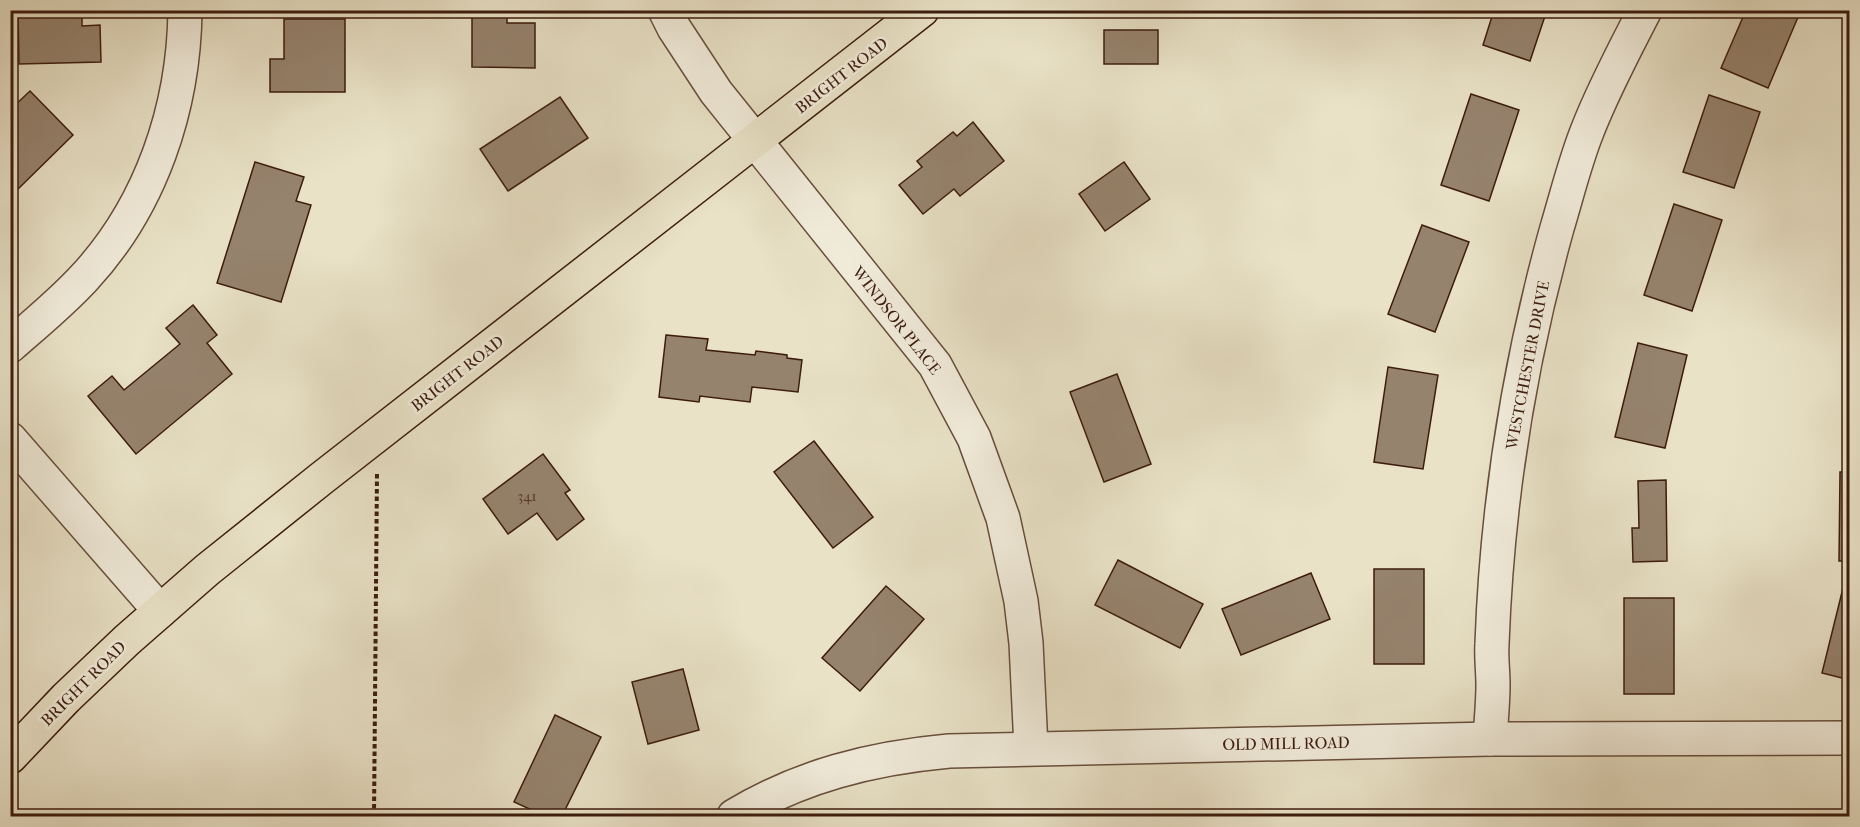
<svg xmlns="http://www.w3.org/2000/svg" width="1860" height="827" font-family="'IM FELL French Canon',serif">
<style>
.building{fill:#96836e;stroke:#3d1c0e;stroke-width:1.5}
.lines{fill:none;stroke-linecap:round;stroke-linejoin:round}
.minor-casing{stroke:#684e3c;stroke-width:36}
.major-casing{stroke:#3d1c0e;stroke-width:36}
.path{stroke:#3d1c0e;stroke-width:4;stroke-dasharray:4.5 3;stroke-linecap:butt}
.minor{stroke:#f1ecdb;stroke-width:33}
.major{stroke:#e9e2c7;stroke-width:33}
.labels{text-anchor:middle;stroke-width:5;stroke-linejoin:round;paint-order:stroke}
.number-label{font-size:14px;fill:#533626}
.street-label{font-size:16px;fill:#3d1c0e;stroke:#f1ecdb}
</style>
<rect width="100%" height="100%" fill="#e9e2c7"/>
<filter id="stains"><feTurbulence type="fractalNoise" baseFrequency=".00333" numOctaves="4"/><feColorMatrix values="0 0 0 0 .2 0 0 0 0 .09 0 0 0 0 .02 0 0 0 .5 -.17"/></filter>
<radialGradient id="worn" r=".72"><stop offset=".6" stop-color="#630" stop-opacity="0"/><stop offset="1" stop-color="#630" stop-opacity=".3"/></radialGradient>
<g class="building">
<path d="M18,10H82V26L100,25L101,62L19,64Z"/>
<path d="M472,10H507V23H535V68L472,67Z"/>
<path d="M1494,10H1547L1530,61L1483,45Z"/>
<path d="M1746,10H1801L1768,88L1721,68Z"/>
<path d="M284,19H345V92H270V59H284Z"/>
<rect x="1104" y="30" width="54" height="34"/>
<path d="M30,91L73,135L16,191L10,186V110Z"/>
<path d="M1471,94L1519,110L1489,201L1441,185Z"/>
<path d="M1709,95L1760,112L1734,188L1683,172Z"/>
<path d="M560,97L588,138L508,191L480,149Z"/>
<path d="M973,122L1004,161L960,196L954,189L923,214L899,185L922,167L917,161L953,132L957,136Z"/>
<path d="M255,162L304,177L296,201L311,205L281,302L217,283Z"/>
<path d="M1124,162L1150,199L1105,231L1079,194Z"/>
<path d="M1674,204L1722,220L1692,311L1644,295Z"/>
<path d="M1422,225L1469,242L1435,332L1388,314Z"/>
<path d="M193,305L217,335L207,343L232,374L136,454L88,396L112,376L124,390L180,344L166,328Z"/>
<path d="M666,335L708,339L706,350L755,355L756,351L787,355V358L802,360L798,392L752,387L750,402L700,396L699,402L659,397Z"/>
<path d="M1638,343L1687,355L1665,448L1615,437Z"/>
<path d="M1388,367L1438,375L1423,469L1374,462Z"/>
<path d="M1117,374L1151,464L1104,482L1070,392Z"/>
<path d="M814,441L873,517L833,548L774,472Z"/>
<path d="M543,454L570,490L565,493L584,519L557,540L537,513L508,534L483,499Z"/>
<path d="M1840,472H1850V561H1839Z"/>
<path d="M1666,480L1667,561L1633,562L1632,528H1639L1638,481Z"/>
<path d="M1118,560L1203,604L1180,648L1095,605Z"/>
<rect x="1374" y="569" width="50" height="95"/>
<path d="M1311,573L1330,619L1241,655L1222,609Z"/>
<path d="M1845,580L1850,581V680L1822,673Z"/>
<path d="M886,586L924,619L860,691L822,658Z"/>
<rect x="1624" y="598" width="50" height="96"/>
<path d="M683,669L699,730L648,744L632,682Z"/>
<path d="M555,715L601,737L562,816H545L514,802Z"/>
</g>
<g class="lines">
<defs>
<g id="minor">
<path d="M665,10L674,28L716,92L935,365L974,438L1003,518L1021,601L1026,643L1031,748"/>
<path d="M10,346C35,324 62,302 84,278C151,206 184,108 185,10"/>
<path d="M10,439L160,611"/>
<path d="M1490,739C1491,721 1493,703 1493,685C1493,671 1491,657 1492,644C1497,503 1519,364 1557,228C1567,195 1575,161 1588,129C1604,88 1625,49 1645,10"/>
<path d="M734,816C800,776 872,758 949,751L1490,739L1850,738"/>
</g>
<path id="major" d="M10,757L66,698L127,640L207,570L322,478L922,10"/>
</defs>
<use href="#minor" class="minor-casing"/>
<use href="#major" class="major-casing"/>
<path class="path" d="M374,816L377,473"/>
<use href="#minor" class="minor"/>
<use href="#major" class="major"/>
</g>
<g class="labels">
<g class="number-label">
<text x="527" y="501">341</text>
</g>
<g class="street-label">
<text transform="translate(841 75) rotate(-38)" y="6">BRIGHT ROAD</text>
<text transform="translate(897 320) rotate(52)" y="6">WINDSOR PLACE</text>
<text transform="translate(1527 365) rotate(-79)" y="6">WESTCHESTER DRIVE</text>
<text transform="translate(457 373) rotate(-38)" y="6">BRIGHT ROAD</text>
<text transform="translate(83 683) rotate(-45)" y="6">BRIGHT ROAD</text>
<text transform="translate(1286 743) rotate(-1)" y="6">OLD MILL ROAD</text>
</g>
</g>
<rect width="1860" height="827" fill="none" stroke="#e9e2c7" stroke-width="36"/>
<rect x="12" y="12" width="1836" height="803" fill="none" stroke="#3d1c0e" stroke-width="3"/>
<rect x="18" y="18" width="1824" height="791" fill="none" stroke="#3d1c0e" stroke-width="1.5"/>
<rect width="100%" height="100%" filter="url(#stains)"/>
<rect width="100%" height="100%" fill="url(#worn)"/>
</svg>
